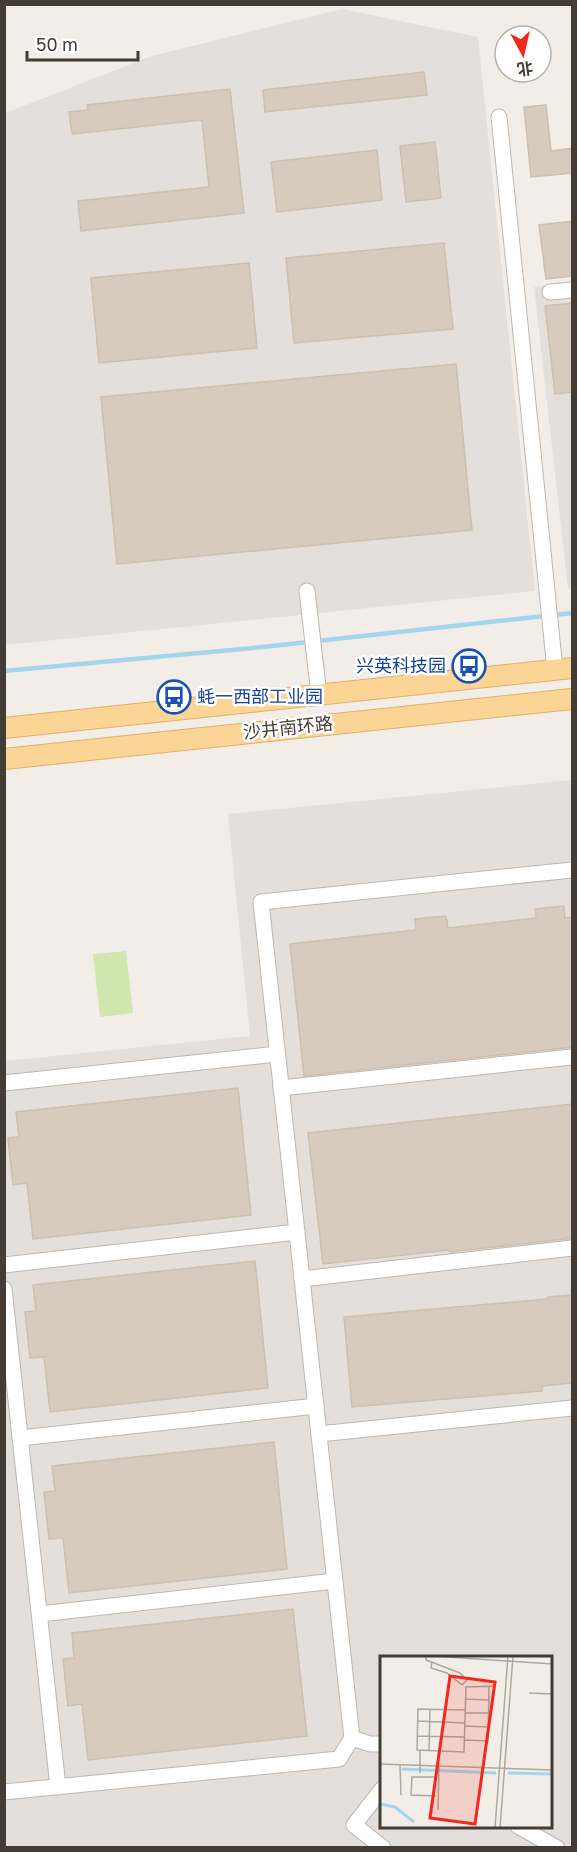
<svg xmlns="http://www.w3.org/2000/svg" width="577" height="1852" font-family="'Golos Text','Noto Sans SC',sans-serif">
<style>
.industrial{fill:#e5dfdb;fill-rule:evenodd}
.green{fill:#d2e6b0}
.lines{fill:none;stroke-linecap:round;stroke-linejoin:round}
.stream{stroke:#a3d6ee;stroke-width:4.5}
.building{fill:#d7cbbf;stroke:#cebfaf;stroke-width:1.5}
.minor-casing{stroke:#c0b7ac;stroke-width:17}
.major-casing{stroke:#e0b067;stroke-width:22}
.minor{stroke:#fff;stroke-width:15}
.major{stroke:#fbd596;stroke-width:20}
.labels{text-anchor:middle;stroke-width:5;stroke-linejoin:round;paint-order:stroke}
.transit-label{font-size:18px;fill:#164399;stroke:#fff;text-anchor:end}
.street-label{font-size:18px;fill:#453d35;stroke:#fff}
.inset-river{fill:none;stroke:#a3d6ee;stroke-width:3}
.inset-road{fill:none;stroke:#ada79f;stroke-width:1.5}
.view{fill:#f3281c;fill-opacity:0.15;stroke:#f3281c;stroke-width:3}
.inset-edge{fill:none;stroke:#453d35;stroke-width:3}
</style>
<rect width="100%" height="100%" fill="#f2ede6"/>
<g class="industrial">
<path d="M342,9L478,37L535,591L5,645V113L152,56Z"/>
<path d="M572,283V588L568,589L534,287Z"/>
<path d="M572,780V1847L5,1848V1061L250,1036L228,814ZM382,1657H552V1826H382Z"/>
</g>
<path class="green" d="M126,951L133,1013L100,1017L93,954Z"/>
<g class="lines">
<path class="stream" d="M4,671L263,647L572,613"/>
</g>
<g class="building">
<path d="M424,72L427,95L265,112L263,90Z"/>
<path d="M230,89L244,213L81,231L78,201L209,187L202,120L72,134L69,112L88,110L87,105Z"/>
<path d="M546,105L551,151L573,148V173L531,177L524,107Z"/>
<path d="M435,142L441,198L406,202L400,146Z"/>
<path d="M377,150L382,200L277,212L271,162Z"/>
<path d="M573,221V276L546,279L539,225Z"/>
<path d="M444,243L453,329L294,343L286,258Z"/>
<path d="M249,263L257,348L99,363L91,278Z"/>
<path d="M573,303V392L555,394L545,306Z"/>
<path d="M456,364L472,530L117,564L101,397Z"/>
<path d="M564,906L565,918L573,917V1047L304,1076L290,944L416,930L415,919L446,916L448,928L536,918L535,909Z"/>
<path d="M238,1088L251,1215L33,1239L27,1183L13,1185L8,1138L19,1137L16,1112Z"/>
<path d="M573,1104V1238L450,1252L449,1250L323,1264L308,1133Z"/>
<path d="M255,1261L268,1388L50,1412L44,1357L30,1358L25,1312L36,1311L33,1285Z"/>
<path d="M573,1295V1383L542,1386V1391L352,1407L344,1317L548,1299V1297Z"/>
<path d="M274,1442L287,1569L69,1593L63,1538L49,1539L44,1492L55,1491L52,1466Z"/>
<path d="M293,1609L307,1736L88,1760L82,1704L68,1706L63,1659L74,1658L72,1633Z"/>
</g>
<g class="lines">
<defs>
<g id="minor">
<path d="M499,117L555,670"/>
<path d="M550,292L572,290"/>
<path d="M307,591L319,695"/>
<path d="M4,1083L277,1054"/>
<path d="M281,1088L572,1057"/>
<path d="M4,1265L297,1232"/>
<path d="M302,1279L572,1248"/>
<path d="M4,1289L58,1787"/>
<path d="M319,1434L572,1408"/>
<path d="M20,1438L316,1406"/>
<path d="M40,1614L335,1581"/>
<path d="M352,1738L370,1744H382"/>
<path d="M382,1789L354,1825L383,1848"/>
<path d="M4,1792L339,1759L352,1738L261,902L572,870"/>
<path d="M518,1826L557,1848"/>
</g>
<g id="major">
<path d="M4,728L572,668"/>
<path d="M4,759L572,699"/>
</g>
</defs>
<use href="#minor" class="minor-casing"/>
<use href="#major" class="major-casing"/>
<use href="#minor" class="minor"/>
<use href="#major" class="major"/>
</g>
<defs>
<symbol id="bus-ring" viewBox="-11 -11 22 22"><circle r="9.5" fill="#fff" stroke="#1a4fb4" stroke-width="1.5"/><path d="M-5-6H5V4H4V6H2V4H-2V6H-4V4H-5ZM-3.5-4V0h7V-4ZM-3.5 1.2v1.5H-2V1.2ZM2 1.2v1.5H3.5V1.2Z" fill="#1a4fb4"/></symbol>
</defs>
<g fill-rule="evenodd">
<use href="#bus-ring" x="450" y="647" width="38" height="38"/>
<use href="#bus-ring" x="155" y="678" width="38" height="38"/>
</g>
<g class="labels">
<g class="transit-label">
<text x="446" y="672">兴英科技园</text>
<text x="197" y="703" text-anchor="start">蚝一西部工业园</text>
</g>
<g class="street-label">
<text transform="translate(288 728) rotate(-6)" y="6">沙井南环路</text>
</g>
</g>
<g transform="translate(380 1656)">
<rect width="172" height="172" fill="#f2ede6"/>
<path class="inset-river" d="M22,113L116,117M128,117L172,118M0,148L15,151L34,166"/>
<path class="inset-road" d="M46,0V4L80,17L87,24L82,29M53,0L173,8M52,5L51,12L67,17L82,29M149,37L173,38M86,43L108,44M86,54L38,53L37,94L84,96L86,31L116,30M86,57H108M38,65L85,67M85,70L107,71M37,80L85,81M85,84L108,85L109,30M49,95L50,53M0,108L173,114M20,109L21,139M40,117V94M56,140L31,139L32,121H56M58,154L59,110M115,172L128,0M120,172L133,0"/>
<path class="view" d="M70,20L115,26L95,168L50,162Z"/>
<rect width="172" height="172" class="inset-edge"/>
</g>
<rect width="577" height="1852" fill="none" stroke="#453d35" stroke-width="12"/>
<g transform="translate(523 54) rotate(172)"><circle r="28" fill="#ffffff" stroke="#b5b1ae" stroke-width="1.5"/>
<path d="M0-4.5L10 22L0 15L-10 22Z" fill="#f3281c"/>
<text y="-9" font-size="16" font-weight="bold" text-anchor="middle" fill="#453d35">北</text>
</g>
<path d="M27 51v9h111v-9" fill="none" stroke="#453d35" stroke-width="3"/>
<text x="36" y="51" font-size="18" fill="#453d35" stroke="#ffffff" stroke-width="4.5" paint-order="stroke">50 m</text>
</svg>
